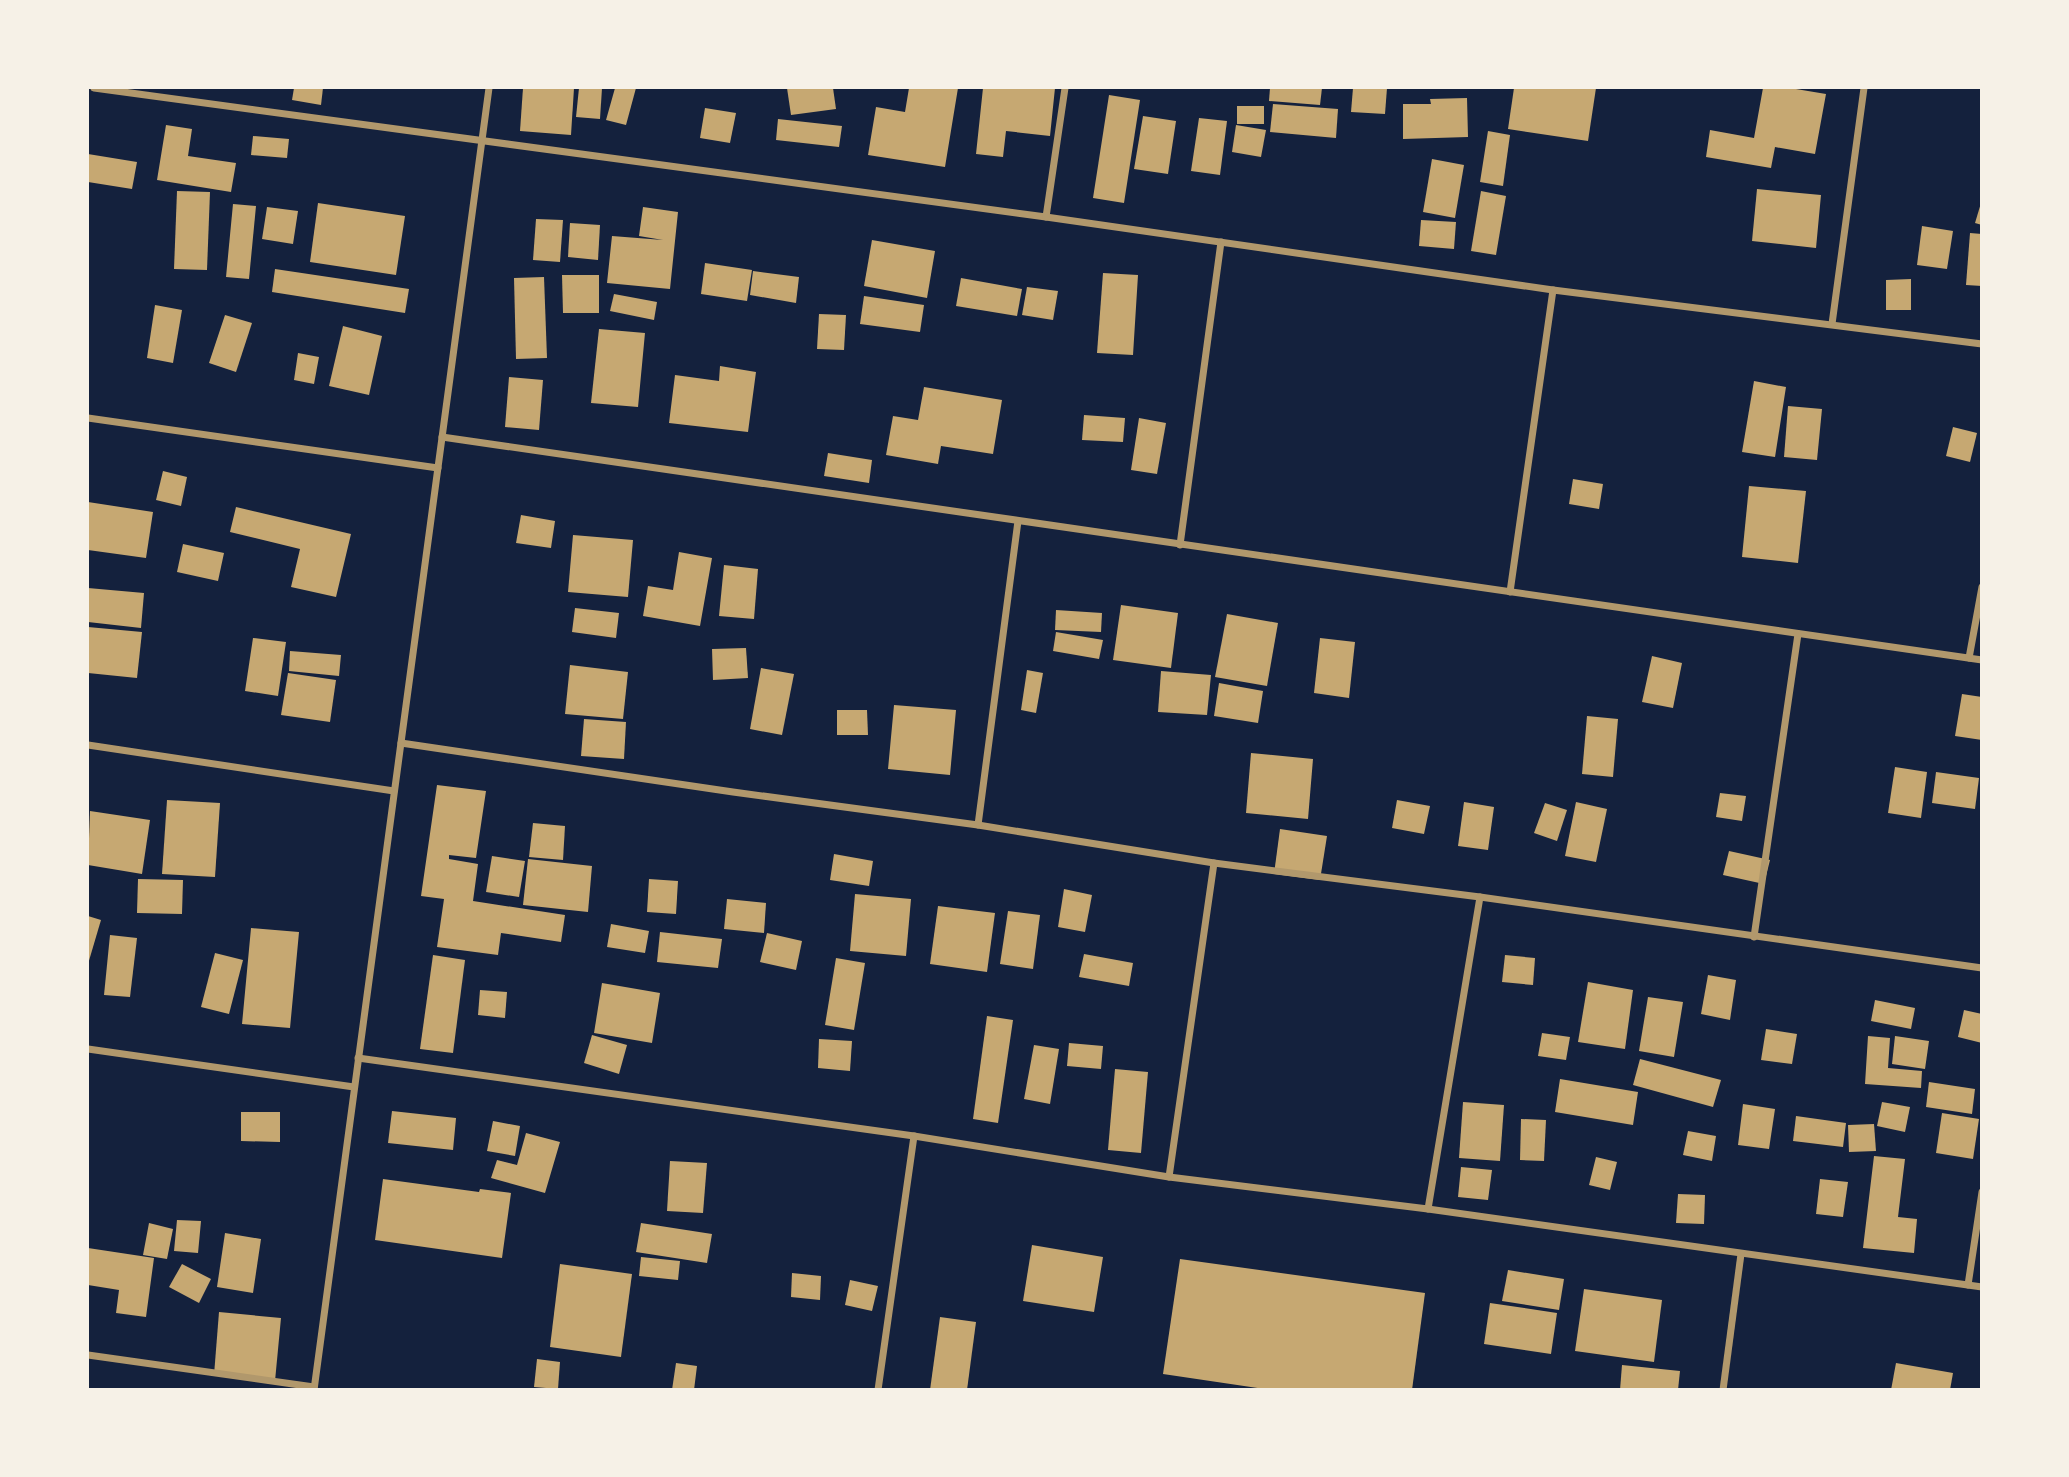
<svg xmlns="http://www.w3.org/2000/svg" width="2069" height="1477" font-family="'Zilla Slab',serif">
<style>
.building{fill:#c6a872}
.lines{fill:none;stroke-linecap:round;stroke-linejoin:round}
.minor{stroke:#b1986c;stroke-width:7}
</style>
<rect width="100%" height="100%" fill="#14213d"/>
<g class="building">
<path d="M294,88H323L321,105L292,100Z"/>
<path d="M523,88H574L571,135L520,131Z"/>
<path d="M579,88H602L600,119L576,117Z"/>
<path d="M615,88H636L626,125L606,120Z"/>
<path d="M787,88H833L836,109L791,115Z"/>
<path d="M909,88H958L945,167L868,155L876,107L905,112Z"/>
<path d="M983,88H1055L1050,136L1006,131L1003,157L976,154Z"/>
<path d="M1270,88H1322L1320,105L1269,101Z"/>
<path d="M1353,88H1387L1385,114L1351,112Z"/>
<path d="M1514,88H1596L1588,141L1508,129Z"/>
<path d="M1763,88H1790L1826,94L1815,154L1775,147L1771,168L1706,157L1710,130L1754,138Z"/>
<path d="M1109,95L1140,100L1124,203L1093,198Z"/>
<path d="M1467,98L1468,137L1403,139V104H1431L1430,99Z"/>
<path d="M1273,104L1338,109L1336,138L1270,132Z"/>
<rect x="1237" y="106" width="27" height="18"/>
<path d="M705,108L736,113L730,143L700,138Z"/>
<path d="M1143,116L1176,121L1168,174L1134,169Z"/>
<path d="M1199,118L1227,121L1220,175L1191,171Z"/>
<path d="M778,119L842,126L839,147L776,140Z"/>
<path d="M166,125L192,129L188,156L236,163L231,192L157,180Z"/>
<path d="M1236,125L1266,130L1261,157L1232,152Z"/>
<path d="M1488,131L1510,135L1503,186L1480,182Z"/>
<path d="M253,136L289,139L287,158L251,155Z"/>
<path d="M88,154L137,162L132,189L88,182Z"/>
<path d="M1432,159L1464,165L1455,218L1423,212Z"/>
<path d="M1757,189L1821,195L1816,248L1752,241Z"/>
<path d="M177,191L210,192L207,270L174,269Z"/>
<path d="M1481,191L1506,196L1496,255L1471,251Z"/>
<path d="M318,203L405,216L396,275L310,262Z"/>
<path d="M1981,203H1982V225L1975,223Z"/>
<path d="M233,204L256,206L249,279L226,277Z"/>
<path d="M267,207L298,211L293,244L262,239Z"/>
<path d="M643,207L678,212L670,289L607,283L612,236L663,240L639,236Z"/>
<path d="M536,219L563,220L560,262L533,260Z"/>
<path d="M1421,220L1456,222L1454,249L1419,246Z"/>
<path d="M570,223L600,225L598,260L568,257Z"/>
<path d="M1922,226L1953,231L1947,269L1917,265Z"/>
<path d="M1970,233L1982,234V286L1966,285Z"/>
<path d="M872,240L935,251L927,298L864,286Z"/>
<path d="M705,263L752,270L747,301L701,294Z"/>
<path d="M275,269L409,289L405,313L272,292Z"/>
<path d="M753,271L799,277L796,303L750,295Z"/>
<path d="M1103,273L1138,275L1133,355L1097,353Z"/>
<path d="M562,275H599V313H563Z"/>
<path d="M544,277L547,358L516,359L514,278Z"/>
<path d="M961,278L1022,289L1017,316L956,306Z"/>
<path d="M1911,279V310H1886V280Z"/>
<path d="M1027,287L1058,291L1053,320L1022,315Z"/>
<path d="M614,294L657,302L654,320L610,311Z"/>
<path d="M864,296L924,305L920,332L860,324Z"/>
<path d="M155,305L182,310L173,363L147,358Z"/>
<path d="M819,314L846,315L844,350L817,349Z"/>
<path d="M225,315L252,323L236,372L209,363Z"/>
<path d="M343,326L382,336L369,395L329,386Z"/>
<path d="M599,329L645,333L638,407L591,403Z"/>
<path d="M298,353L319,357L314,384L294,380Z"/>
<path d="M720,366L756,372L748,432L669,423L675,375L719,381Z"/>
<path d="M509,377L543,380L539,430L505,427Z"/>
<path d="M1754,381L1786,387L1775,457L1742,452Z"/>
<path d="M924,387L1002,400L993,454L941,446L938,464L886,455L893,416L918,420Z"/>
<path d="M1788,406L1822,409L1817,460L1784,457Z"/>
<path d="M1084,415L1125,418L1123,442L1082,440Z"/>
<path d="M1139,418L1166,423L1157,474L1131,470Z"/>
<path d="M1953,427L1977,433L1970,462L1946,456Z"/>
<path d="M828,453L872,460L869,483L824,476Z"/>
<path d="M163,471L187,477L181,506L156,500Z"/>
<path d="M1573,479L1603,484L1599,509L1569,504Z"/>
<path d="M1749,486L1806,491L1798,563L1742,557Z"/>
<path d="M88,502L153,512L146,558L88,550Z"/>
<path d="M236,507L351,534L336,597L291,587L300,549L230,532Z"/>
<path d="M521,515L555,521L551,548L516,543Z"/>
<path d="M573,535L633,540L628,597L568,592Z"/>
<path d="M183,544L224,553L218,581L177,572Z"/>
<path d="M679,552L712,558L700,626L643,616L648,586L673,590Z"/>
<path d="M724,565L758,569L754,619L719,616Z"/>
<path d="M88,588L144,593L141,628L88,622Z"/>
<path d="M1121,605L1178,613L1171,668L1113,660Z"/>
<path d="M575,608L619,613L616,638L572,632Z"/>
<path d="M1056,610L1102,613L1101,632L1055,630Z"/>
<path d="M1227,614L1278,623L1267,686L1215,677Z"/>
<path d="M88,627L142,632L137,678L88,673Z"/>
<path d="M1056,632L1103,640L1099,659L1053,651Z"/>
<path d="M253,638L286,642L278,696L245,691Z"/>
<path d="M1320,638L1355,642L1349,698L1314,693Z"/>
<path d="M746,648L748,678L713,680L712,649Z"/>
<path d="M290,651L341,655L339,676L289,671Z"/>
<path d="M1652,656L1682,663L1673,708L1642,702Z"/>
<path d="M570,665L628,672L623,719L565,714Z"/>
<path d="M761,668L794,674L782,735L750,729Z"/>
<path d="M1027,670L1043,673L1036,713L1021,710Z"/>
<path d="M1161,671L1211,675L1207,715L1158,712Z"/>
<path d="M288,673L336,680L330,722L281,715Z"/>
<path d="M1219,683L1263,691L1258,723L1214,716Z"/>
<path d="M1962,694L1982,697V740L1955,736Z"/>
<path d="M894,705L956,710L950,775L888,769Z"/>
<path d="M837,710H867L868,735H837Z"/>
<path d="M1587,716L1618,719L1613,777L1582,774Z"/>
<path d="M584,719L626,722L624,759L581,756Z"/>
<path d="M1251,753L1313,759L1308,819L1246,813Z"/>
<path d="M1895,767L1927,772L1921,818L1888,813Z"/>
<path d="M1936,772L1979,778L1975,809L1932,803Z"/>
<path d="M437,785L486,791L476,858L449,855V859L478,864L473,901L565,915L561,942L501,933L498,955L437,947L444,899L421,896Z"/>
<path d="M1720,793L1746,796L1742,821L1716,817Z"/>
<path d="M167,800L220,803L215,877L162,874Z"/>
<path d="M1397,800L1430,806L1424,834L1392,828Z"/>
<path d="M1464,802L1494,807L1488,850L1458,846Z"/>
<path d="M1576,802L1607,809L1596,862L1565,856Z"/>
<path d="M1545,803L1567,810L1557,841L1534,833Z"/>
<path d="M90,811L150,820L142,874L88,865Z"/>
<path d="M533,823L565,826L563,860L529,857Z"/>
<path d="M1280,829L1327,836L1320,880L1274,874Z"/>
<path d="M1729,851L1770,860L1764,884L1723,875Z"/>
<path d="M834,854L873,861L869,886L830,880Z"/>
<path d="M492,856L525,861L519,897L486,892Z"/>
<path d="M528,859L592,866L588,912L523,905Z"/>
<path d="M138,879L183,880L182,914L137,913Z"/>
<path d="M649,879L678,881L676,914L647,912Z"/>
<path d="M1064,889L1092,895L1085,932L1058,927Z"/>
<path d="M855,894L911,899L906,956L850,951Z"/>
<path d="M727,899L766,903L764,933L724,929Z"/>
<path d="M938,906L995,913L987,972L930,964Z"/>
<path d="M1008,911L1040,915L1033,969L1000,964Z"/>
<path d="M88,916L101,920L88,964Z"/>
<path d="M611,924L649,931L645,953L607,947Z"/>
<path d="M251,928L299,932L290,1028L242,1024Z"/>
<path d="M660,932L722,939L718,968L657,962Z"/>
<path d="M767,933L802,941L796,970L760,962Z"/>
<path d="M110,935L137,938L130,997L104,995Z"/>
<path d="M215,953L243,960L229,1014L201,1007Z"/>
<path d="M1084,954L1133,963L1129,986L1079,977Z"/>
<path d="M433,955L465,960L453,1053L420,1049Z"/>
<path d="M1505,955L1535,958L1533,985L1502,982Z"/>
<path d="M836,958L865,963L854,1030L825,1025Z"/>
<path d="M1708,975L1736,980L1730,1020L1701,1014Z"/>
<path d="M1588,982L1633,990L1625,1049L1578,1042Z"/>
<path d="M602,983L660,993L652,1043L594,1033Z"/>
<path d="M480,990L507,992L505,1018L478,1015Z"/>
<path d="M1648,997L1683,1002L1674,1057L1639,1051Z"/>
<path d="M1875,1000L1915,1008L1911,1029L1871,1021Z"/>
<path d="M1964,1010L1982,1014V1043L1958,1037Z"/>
<path d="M987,1016L1013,1020L998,1123L973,1119Z"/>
<path d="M1766,1029L1797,1034L1792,1064L1761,1060Z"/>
<path d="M1542,1033L1570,1037L1566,1060L1538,1056Z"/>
<path d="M592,1035L627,1045L619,1074L584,1063Z"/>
<path d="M1868,1036L1890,1038L1888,1068L1922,1071L1921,1088L1865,1084Z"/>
<path d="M1895,1036L1929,1041L1925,1069L1892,1064Z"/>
<path d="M819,1039L852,1041L850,1071L818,1068Z"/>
<path d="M1069,1043L1103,1046L1101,1069L1067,1066Z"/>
<path d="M1034,1045L1059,1049L1050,1104L1024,1099Z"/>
<path d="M1640,1059L1721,1080L1713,1107L1633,1085Z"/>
<path d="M1115,1069L1148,1072L1141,1153L1108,1150Z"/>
<path d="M1560,1079L1638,1092L1633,1125L1555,1112Z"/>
<path d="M1929,1082L1975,1089L1972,1114L1926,1107Z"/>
<path d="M1463,1102L1504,1105L1500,1161L1459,1158Z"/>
<path d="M1882,1102L1910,1107L1905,1132L1877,1126Z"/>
<path d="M1743,1104L1775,1109L1769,1149L1738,1145Z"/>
<path d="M392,1111L456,1118L453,1150L388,1143Z"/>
<path d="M241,1112H280V1142L241,1141Z"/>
<path d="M1942,1113L1979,1119L1973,1159L1936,1153Z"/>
<path d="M1796,1116L1846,1123L1843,1147L1793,1141Z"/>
<path d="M1521,1119L1546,1120L1544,1161L1520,1160Z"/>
<path d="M493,1121L520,1126L515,1156L487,1151Z"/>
<path d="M1874,1124L1876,1151L1849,1152L1848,1125Z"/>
<path d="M1688,1131L1716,1136L1712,1161L1683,1155Z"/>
<path d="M526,1133L560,1142L545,1193L491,1178L497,1160L517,1165Z"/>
<path d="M1874,1156L1905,1159L1898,1217L1917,1219L1914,1253L1863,1248Z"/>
<path d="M1596,1157L1617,1162L1610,1190L1589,1185Z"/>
<path d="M670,1161L707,1163L703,1213L667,1211Z"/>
<path d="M1461,1167L1492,1170L1488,1200L1458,1197Z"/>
<path d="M383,1179L479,1192L480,1189L511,1193L502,1258L375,1240Z"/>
<path d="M1820,1179L1848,1182L1843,1217L1816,1214Z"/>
<path d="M1678,1194L1705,1195L1704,1224L1676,1223Z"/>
<path d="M177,1220L201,1221L198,1253L174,1251Z"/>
<path d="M149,1223L173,1229L167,1259L143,1255Z"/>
<path d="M641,1223L712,1234L707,1263L636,1252Z"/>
<path d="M225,1233L261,1239L253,1293L217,1287Z"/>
<path d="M1032,1245L1103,1257L1094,1312L1023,1301Z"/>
<path d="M88,1248L154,1258L146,1317L116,1313L119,1290L88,1285Z"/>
<path d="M641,1257L680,1261L678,1280L639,1276Z"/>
<path d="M1180,1259L1425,1293L1412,1390H1271L1163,1374Z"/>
<path d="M182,1264L211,1279L199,1303L169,1287Z"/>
<path d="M560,1264L632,1274L621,1357L550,1347Z"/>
<path d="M1508,1270L1564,1279L1559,1310L1502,1301Z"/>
<path d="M792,1273L821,1276L820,1300L791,1297Z"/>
<path d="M850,1280L878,1286L872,1311L845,1305Z"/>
<path d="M1584,1289L1662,1300L1654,1362L1575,1351Z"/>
<path d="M1490,1303L1557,1313L1551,1354L1484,1344Z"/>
<path d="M219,1312L281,1318L275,1381L214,1375Z"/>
<path d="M940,1317L976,1322L967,1390H930Z"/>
<path d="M537,1359L560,1362L558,1389L534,1387Z"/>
<path d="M676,1363L697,1366L694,1390H672Z"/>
<path d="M1896,1363L1953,1373L1950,1390H1891Z"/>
<path d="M1622,1365L1680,1371L1678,1390H1620Z"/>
</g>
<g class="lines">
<g class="minor">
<path d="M94,88L1046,217L1553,290L1982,344"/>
<path d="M1046,217L1065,88"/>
<path d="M1832,324L1864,88"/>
<path d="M88,418L438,468"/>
<path d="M442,437L1982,660"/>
<path d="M1180,545L1221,242"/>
<path d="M1510,592L1553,290"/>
<path d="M1969,658L1982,587"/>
<path d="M401,743L733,792L978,825L1214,863L1480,897L1982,968"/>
<path d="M88,745L394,791"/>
<path d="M978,825L1018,521"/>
<path d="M1754,937L1798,634"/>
<path d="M88,1049L354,1087"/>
<path d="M358,1058L914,1136L1169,1177L1428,1209L1982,1287"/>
<path d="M1169,1177L1214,863"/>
<path d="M1428,1209L1480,897"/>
<path d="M1968,1285L1982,1192"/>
<path d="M88,1355L314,1387"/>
<path d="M314,1390L489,88"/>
<path d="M878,1390L914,1136"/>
<path d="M1723,1390L1741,1254"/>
</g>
</g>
<rect width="2069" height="1477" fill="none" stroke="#f6f1e7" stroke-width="178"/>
</svg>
